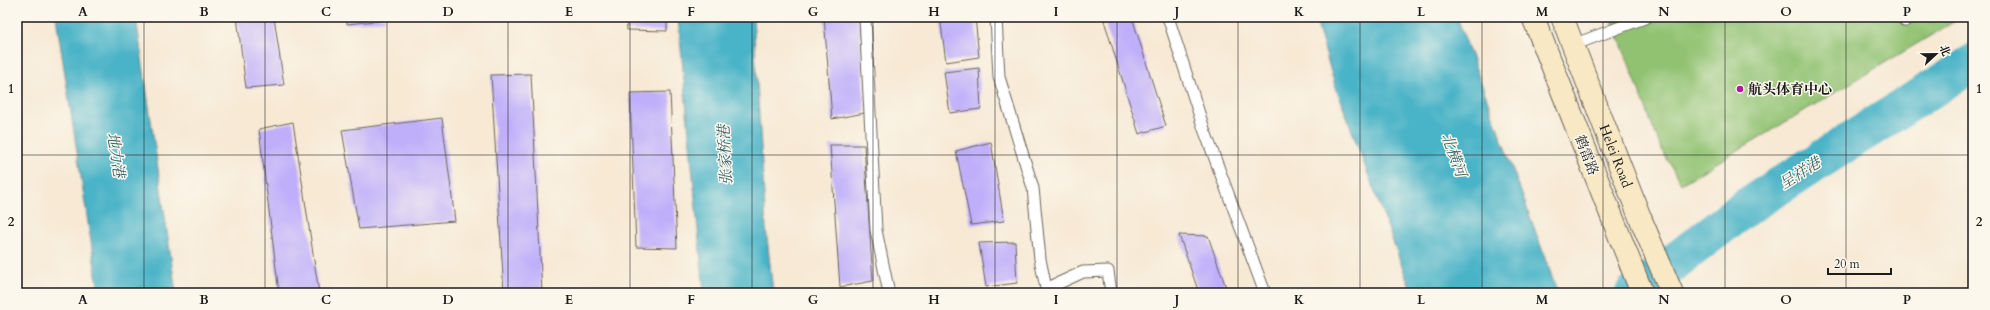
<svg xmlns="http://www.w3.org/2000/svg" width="1990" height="310" font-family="Cardo,'Noto Serif SC',serif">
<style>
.green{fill:#91c272;stroke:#566f47}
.water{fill:#49b3c7;stroke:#326872}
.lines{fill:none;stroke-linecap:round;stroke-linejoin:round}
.river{stroke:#49b3c7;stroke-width:38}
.building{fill:#bfaffa}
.lane-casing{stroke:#69645c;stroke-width:13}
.secondary-casing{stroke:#69645c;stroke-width:24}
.lane{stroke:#fff;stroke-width:11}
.secondary{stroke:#f8e8c3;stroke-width:22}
.grid{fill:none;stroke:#1c1c1c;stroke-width:1;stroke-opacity:0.55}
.poi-dot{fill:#b5179e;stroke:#fbf7ec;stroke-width:1.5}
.labels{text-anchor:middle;stroke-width:3;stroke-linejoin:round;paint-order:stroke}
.poi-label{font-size:14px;font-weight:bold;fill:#1c1c1c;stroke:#fbf7ec;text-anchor:start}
.street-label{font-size:14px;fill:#1c1c1c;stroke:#fbf7ec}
.water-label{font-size:15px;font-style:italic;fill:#306069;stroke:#fbf7ec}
.neatline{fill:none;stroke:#1c1c1c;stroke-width:1.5}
.grid-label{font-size:13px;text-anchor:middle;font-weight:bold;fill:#1c1c1c}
</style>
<rect width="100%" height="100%" fill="#fbf7ec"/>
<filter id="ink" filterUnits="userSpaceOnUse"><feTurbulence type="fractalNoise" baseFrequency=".025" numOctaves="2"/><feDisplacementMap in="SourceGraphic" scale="8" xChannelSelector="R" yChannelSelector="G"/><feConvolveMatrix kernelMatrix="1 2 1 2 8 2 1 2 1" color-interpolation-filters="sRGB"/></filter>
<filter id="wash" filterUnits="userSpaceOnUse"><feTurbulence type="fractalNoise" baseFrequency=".012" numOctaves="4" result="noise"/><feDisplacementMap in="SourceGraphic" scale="16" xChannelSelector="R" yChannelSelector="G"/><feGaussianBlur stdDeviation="0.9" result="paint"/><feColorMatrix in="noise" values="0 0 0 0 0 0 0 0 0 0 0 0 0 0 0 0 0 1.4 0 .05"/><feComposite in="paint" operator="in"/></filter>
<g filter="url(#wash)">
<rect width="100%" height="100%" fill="#f7e9d4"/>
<path class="green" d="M1611,17H1962L1681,184L1661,148Z"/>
<g class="water">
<path d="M56,17H136L176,293H99Z"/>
<path d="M678,17H753L766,228L773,293H704Z"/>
<path d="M1315,17H1457L1558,293H1412L1334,82Z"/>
</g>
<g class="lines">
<path class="river" d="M1634,293L1746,207L1973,63"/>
</g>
<g id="blocks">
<g class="building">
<path d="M237,17H274L284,85L246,88Z"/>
<path d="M346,17H384L385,20L347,24Z"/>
<path d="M626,17H667V31L627,30Z"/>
<path d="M824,17H859L865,113L832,119Z"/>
<path d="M940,17H975L979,57L946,62Z"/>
<path d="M1103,17H1132L1166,126L1139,134Z"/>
<path d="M979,68L981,109L950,113L944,72Z"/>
<path d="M531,74L542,293H504L491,75Z"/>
<path d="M670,92L677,248L636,247L630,93Z"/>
<path d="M442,118L455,221L359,229L342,130Z"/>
<path d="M293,122L319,293H279L259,129Z"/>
<path d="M991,142L1004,221L971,225L956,151Z"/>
<path d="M830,145H864L873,281L840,287Z"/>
<path d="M1179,235L1208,236L1228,293H1199Z"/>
<path d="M1015,242L1017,283L986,287L979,243Z"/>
</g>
</g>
</g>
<g filter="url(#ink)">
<use href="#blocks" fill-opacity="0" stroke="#69645c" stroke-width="1"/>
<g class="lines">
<defs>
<g id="lane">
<path d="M865,17L876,230L889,293"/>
<path d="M996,17L999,77L1033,188L1040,259L1047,293"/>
<path d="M1168,17L1204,129L1265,293"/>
<path d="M1903,17L1905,21"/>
<path d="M1573,45L1647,17"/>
<path d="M1046,289L1083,272L1108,271L1111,293"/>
</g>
<g id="secondary">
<path d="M1533,17L1642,293"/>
<path id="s1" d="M1562,17L1641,220L1672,293"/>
</g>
</defs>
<use href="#lane" class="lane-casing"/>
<use href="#secondary" class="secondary-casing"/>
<use href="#lane" class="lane"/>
<use href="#secondary" class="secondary"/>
</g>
</g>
<path class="grid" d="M144,17V293M265,17V293M387,17V293M508,17V293M630,17V293M752,17V293M873,17V293M995,17V293M1117,17V293M1238,17V293M1360,17V293M1482,17V293M1603,17V293M1725,17V293M1846,17V293M17,155H1973"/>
<circle class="poi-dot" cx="1740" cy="89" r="4"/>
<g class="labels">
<g class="poi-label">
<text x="1748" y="94">航头体育中心</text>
</g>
<g class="street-label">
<text transform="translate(1587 155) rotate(69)" y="5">鹤雷路</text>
<text dy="5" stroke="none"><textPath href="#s1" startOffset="149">Helei Road</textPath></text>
</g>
<g class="water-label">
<text transform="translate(116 155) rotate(81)" y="5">地力港</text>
<text transform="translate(725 155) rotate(-93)" y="5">张家桥港</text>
<text transform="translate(1454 155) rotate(70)" y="5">北横河</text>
<text transform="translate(1800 173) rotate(-32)" y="5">呈祥港</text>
</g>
</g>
<rect width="1990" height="310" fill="none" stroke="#fbf7ec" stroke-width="44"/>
<g transform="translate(1936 54) rotate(68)" stroke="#fbf7ec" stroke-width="3" paint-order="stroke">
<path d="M0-3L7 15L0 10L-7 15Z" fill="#1c1c1c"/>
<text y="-6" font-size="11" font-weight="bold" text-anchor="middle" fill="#1c1c1c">北</text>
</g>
<path d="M1828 268v6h63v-6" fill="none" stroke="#1c1c1c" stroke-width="2"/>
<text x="1834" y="268" font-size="12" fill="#1c1c1c" stroke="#fbf7ec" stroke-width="3" paint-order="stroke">20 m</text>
<rect x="22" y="22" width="1946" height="266" class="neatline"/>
<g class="grid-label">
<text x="83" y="16">A</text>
<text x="204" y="16">B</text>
<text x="326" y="16">C</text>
<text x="448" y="16">D</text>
<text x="569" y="16">E</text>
<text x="691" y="16">F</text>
<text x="813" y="16">G</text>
<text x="934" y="16">H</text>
<text x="1056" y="16">I</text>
<text x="1177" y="16">J</text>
<text x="1299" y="16">K</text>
<text x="1421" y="16">L</text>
<text x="1542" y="16">M</text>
<text x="1664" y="16">N</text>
<text x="1786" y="16">O</text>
<text x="1907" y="16">P</text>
<text x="11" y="93">1</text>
<text x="1979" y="93">1</text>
<text x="11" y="226">2</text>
<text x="1979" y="226">2</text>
<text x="83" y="304">A</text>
<text x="204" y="304">B</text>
<text x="326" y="304">C</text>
<text x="448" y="304">D</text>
<text x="569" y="304">E</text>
<text x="691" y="304">F</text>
<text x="813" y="304">G</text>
<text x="934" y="304">H</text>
<text x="1056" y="304">I</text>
<text x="1177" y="304">J</text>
<text x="1299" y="304">K</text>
<text x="1421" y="304">L</text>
<text x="1542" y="304">M</text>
<text x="1664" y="304">N</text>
<text x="1786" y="304">O</text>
<text x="1907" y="304">P</text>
</g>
</svg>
